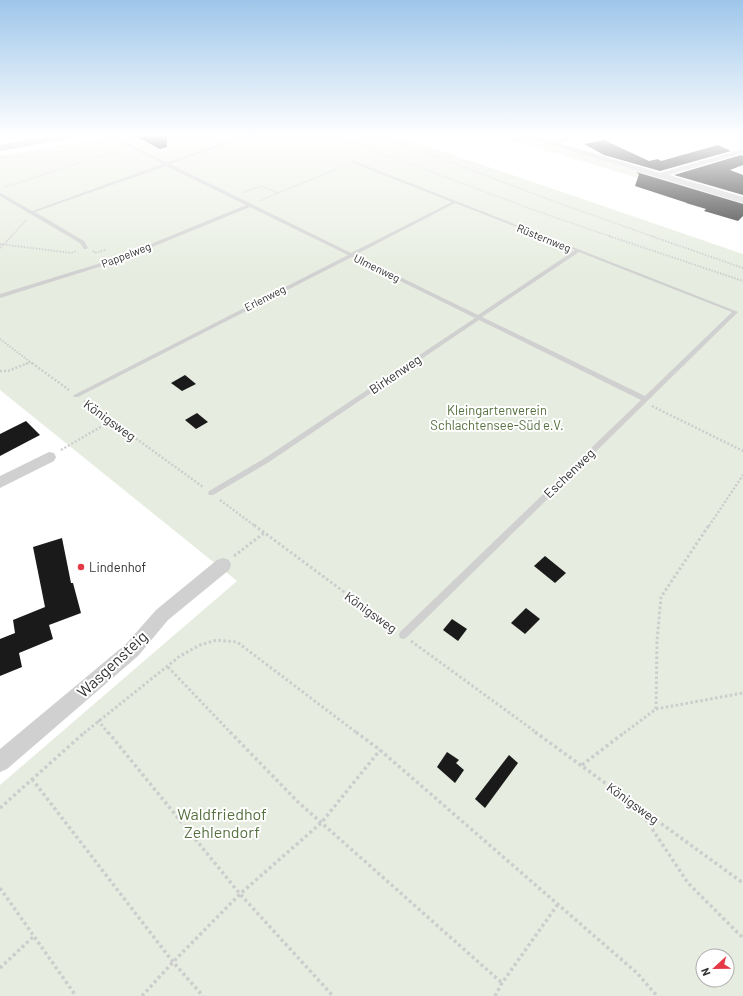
<svg xmlns="http://www.w3.org/2000/svg" width="743" height="996" font-family="Barlow,sans-serif">
<style>
.green{fill:#e6ecdf;fill-rule:evenodd}
.building{fill:#1a1a1a}
.lines{fill:none;stroke-linecap:round;stroke-linejoin:round}
.path-far4{stroke:#cdcdcd;stroke-width:1.5;stroke-dasharray:1 1;stroke-linecap:butt}
.path-far3{stroke:#cdcdcd;stroke-width:2;stroke-dasharray:1.5 1.5;stroke-linecap:butt}
.path-far2{stroke:#cdcdcd;stroke-width:2.5;stroke-dasharray:2 2;stroke-linecap:butt}
.path-far1{stroke:#cdcdcd;stroke-width:3;stroke-dasharray:2.5 2.5;stroke-linecap:butt}
.path{stroke:#cdcdcd;stroke-width:3.5;stroke-dasharray:3 3;stroke-linecap:butt}
.lane{fill:#d0d0d0;fill-rule:evenodd}
.street{fill:#d0d0d0;fill-rule:evenodd}
.secondary{fill:#bdbdbd;fill-rule:evenodd}
.poi-dot{fill:#e63946;stroke:#fff;stroke-width:1.5}
.labels{text-anchor:middle;stroke-width:4;stroke-linejoin:round;paint-order:stroke}
.far-street-label{font-size:11px;fill:#333;stroke:#fff}
.street-label{font-size:13px;fill:#333;stroke:#fff}
.park-label{font-size:13px;fill:#56703f;stroke:#fff}
.poi-label{font-size:13px;fill:#333;stroke:#fff;text-anchor:start}
.near-street-label{font-size:16px;fill:#333;stroke:#fff}
.near-park-label{font-size:16px;fill:#56703f;stroke:#fff}
</style>
<rect width="100%" height="100%" fill="#fff"/>
<g class="green">
<path d="M115,136H398L743,254V996H0V785L237,581L0,390V156ZM703,956H727V980H703Z"/>
<path d="M493,136H526L743,200V210L559,154Z"/>
</g>
<g class="building">
<path d="M135,136H167V147L160,149Z"/>
<path d="M604,140L649,161L658,159L661,161L718,145L731,151L660,171L604,155L584,144Z"/>
<path d="M741,155L743,156V165L730,170L743,175V195L674,175Z"/>
<path d="M636,172L743,204V216L738,221L704,211L706,209L686,203H687L635,186L639,174Z"/>
<path d="M185,375L196,384L182,391L171,383Z"/>
<path d="M197,413L208,422L196,429L185,420Z"/>
<path d="M26,421L40,435L0,456V434Z"/>
<path d="M62,538L71,583H73L81,613L49,625L53,639L19,653L22,667L0,676V639L15,633L13,620L45,607L33,547Z"/>
<path d="M545,556L566,573L555,583L534,566Z"/>
<path d="M526,608L540,619L525,634L511,623Z"/>
<path d="M452,619L467,629L458,641L443,630Z"/>
<path d="M447,752L459,760L456,763L464,770L455,783L437,767Z"/>
<path d="M509,755L518,763L485,808L475,799Z"/>
</g>
<g class="lines">
<g class="path-far4">
<path d="M336,136L531,209L612,237"/>
<path d="M381,136L553,201L654,237"/>
<path d="M493,136L519,142"/>
<path d="M5,187L120,150"/>
<path d="M244,192L262,186L278,193L347,165"/>
<path d="M260,201L278,193"/>
<path d="M11,237L27,219"/>
</g>
<g class="path-far3">
<path d="M609,236L743,281"/>
<path d="M651,236L743,268"/>
<path d="M0,244L71,253L77,251"/>
<path d="M0,248L12,236"/>
<path d="M93,251L95,253L105,250"/>
<path d="M0,339L33,364"/>
<path d="M26,364L30,362"/>
</g>
<g class="path-far2">
<path d="M32,363L69,390"/>
<path d="M0,371H8L28,363"/>
<path d="M84,401L203,487"/>
<path d="M652,406L743,451"/>
<path d="M61,450L111,421"/>
<path d="M220,500L255,526"/>
<path d="M709,526L743,475"/>
</g>
<g class="path-far1">
<path d="M254,525L394,629"/>
<path d="M234,556L264,533"/>
<path d="M411,641L537,733"/>
<path d="M168,667L231,733"/>
<path d="M656,709L657,641L661,597L709,525"/>
<path d="M98,720L108,733"/>
<path d="M84,733L180,656L200,645L217,640L237,642L357,733"/>
<path d="M624,733L656,709L743,693"/>
</g>
<g class="path">
<path d="M108,732L240,894L333,996"/>
<path d="M230,732L298,802L502,983"/>
<path d="M356,732L380,750L637,973L657,996"/>
<path d="M535,732L743,883"/>
<path d="M582,765L625,732"/>
<path d="M32,779L173,962L203,996"/>
<path d="M0,808L85,732"/>
<path d="M639,809L688,883L743,938"/>
<path d="M0,888L76,996"/>
<path d="M0,968L34,936"/>
<path d="M142,996L173,962L240,894L321,823L380,750"/>
<path d="M495,996L502,983L558,904"/>
</g>
<path class="lane" d="M108,136H113L167,163L241,136H247L170,164L351,253L452,202L353,163L352,162L354,161L738,312L406,638L403,639L400,638L399,635L400,632L641,400L479,320L269,462L213,495H209L208,493L209,491L265,458L475,318L352,257L78,397H74L73,396L74,395L348,255L250,207L118,261L0,298V294L114,259L246,205L166,166L35,212L84,241L88,248L86,249H84L80,243L0,196V193H1L32,211L163,164ZM455,203L575,250L478,315L355,255ZM579,252L732,312L645,396L482,317Z"/>
<g class="street">
<path d="M523,136H536L551,141L568,136H581L559,143L660,173L743,149V153L669,175L743,197V203Z"/>
<path d="M49,452L54,453L56,457L54,461L0,488V476Z"/>
<path d="M223,558L229,560L231,565L229,570L168,620L138,656L7,769L0,772V749L126,644L156,610L217,560Z"/>
</g>
<path class="secondary" d="M47,136H73L68,139L0,151V145Z"/>
</g>
<linearGradient id="sky" x2="0" y2="1"><stop stop-color="#9ec6ea"/><stop offset="0.49" stop-color="#fff"/><stop offset="1" stop-color="#fff" stop-opacity="0"/></linearGradient>
<rect width="743" height="276" fill="url(#sky)"/>
<circle class="poi-dot" cx="81" cy="567" r="4"/>
<g class="labels">
<g class="far-street-label">
<text transform="translate(544 238) rotate(22)" y="4">Rüsternweg</text>
<text transform="translate(126 255) rotate(-21)" y="4">Pappelweg</text>
<text transform="translate(377 268) rotate(26)" y="4">Ulmenweg</text>
<text transform="translate(265 298) rotate(-27)" y="4">Erlenweg</text>
</g>
<g class="street-label">
<text transform="translate(395 374) rotate(-34)" y="5">Birkenweg</text>
<text transform="translate(110 420) rotate(36)" y="5">Königsweg</text>
<text transform="translate(569 473) rotate(-44)" y="5">Eschenweg</text>
<text transform="translate(371 612) rotate(36)" y="5">Königsweg</text>
<text transform="translate(633 803) rotate(36)" y="5">Königsweg</text>
</g>
<g class="park-label">
<text x="497" y="415">Kleingartenverein<tspan x="497" dy="15">Schlachtensee-Süd e.V.</tspan></text>
</g>
<g class="poi-label">
<text x="89" y="572">Lindenhof</text>
</g>
<g class="near-street-label">
<text transform="translate(112 664) rotate(-43)" y="6">Wasgensteig</text>
</g>
<g class="near-park-label">
<text x="222" y="820">Waldfriedhof<tspan x="222" dy="18">Zehlendorf</tspan></text>
</g>
</g>
<g transform="translate(715 968) rotate(248)"><circle r="19" fill="#ffffff" stroke="#adadad"/>
<path d="M0-3L7 15L0 10L-7 15Z" fill="#e63946"/>
<text y="-6" font-size="11" font-weight="bold" text-anchor="middle" fill="#333333">N</text>
</g>
</svg>
